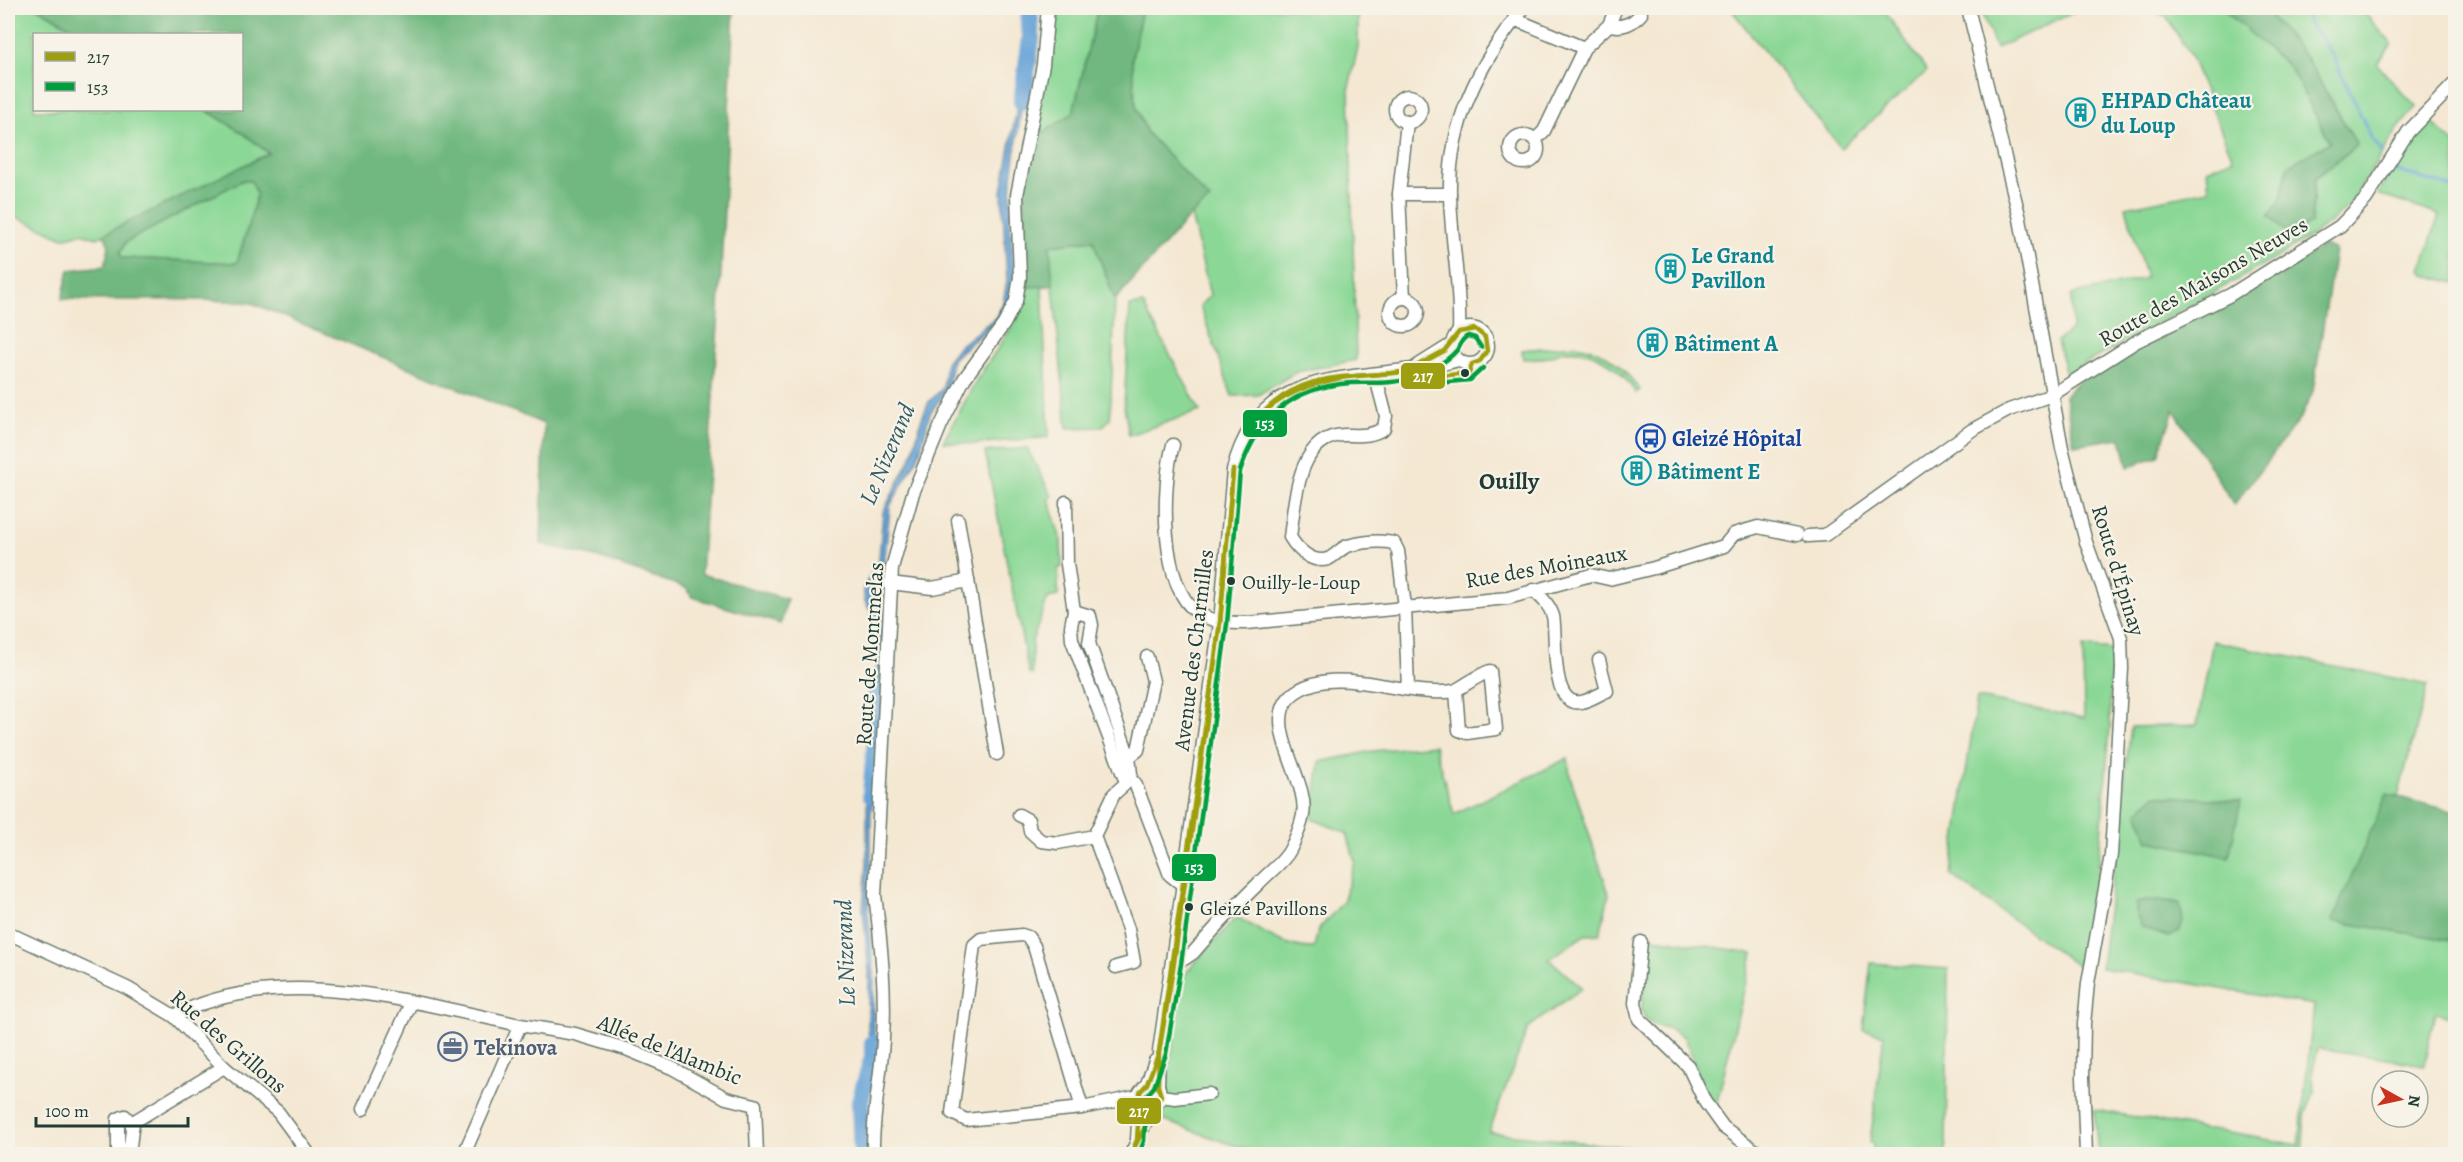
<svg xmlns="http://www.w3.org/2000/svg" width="2463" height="1162" font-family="Alegreya,serif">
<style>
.green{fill:#8bd896;stroke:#558a65;stroke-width:1.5}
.forest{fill:#70b87f;stroke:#487a5a;stroke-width:1.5;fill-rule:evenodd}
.water{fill:#66a3d7;stroke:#427086;stroke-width:1.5}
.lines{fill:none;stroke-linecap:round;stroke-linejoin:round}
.stream{stroke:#66a3d7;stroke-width:3}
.river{stroke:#66a3d7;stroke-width:18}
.minor-casing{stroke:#6a796c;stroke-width:15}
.minor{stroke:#fff;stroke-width:12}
.bus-1-casing{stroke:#f7f3e8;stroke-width:9}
.bus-2-casing{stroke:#f7f3e8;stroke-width:9}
.bus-1{stroke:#9e9f10;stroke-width:4.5}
.bus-2{stroke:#009e3d;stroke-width:4.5}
.bus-dot{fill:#1f3d34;stroke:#f7f3e8;stroke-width:2}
.labels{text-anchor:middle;stroke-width:4.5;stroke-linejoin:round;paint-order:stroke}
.bus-label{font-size:20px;fill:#1f3d34;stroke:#f7f3e8;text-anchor:start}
.culture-label{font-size:22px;font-weight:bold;fill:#0d838f;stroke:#f7f3e8;text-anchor:start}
.street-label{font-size:22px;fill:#1f3d34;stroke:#f7f3e8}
.transit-label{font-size:22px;font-weight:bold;fill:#164399;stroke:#f7f3e8;text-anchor:start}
.service-label{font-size:22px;font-weight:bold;fill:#4e5e75;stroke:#f7f3e8;text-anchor:start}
.water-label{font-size:24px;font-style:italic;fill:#345c65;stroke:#f7f3e8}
.neighbourhood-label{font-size:24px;font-weight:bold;fill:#1f3d34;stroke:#f7f3e8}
.line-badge{stroke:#f7f3e8;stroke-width:2}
.badge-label{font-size:16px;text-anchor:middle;font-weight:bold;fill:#fff}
</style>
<rect width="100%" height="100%" fill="#f7f3e8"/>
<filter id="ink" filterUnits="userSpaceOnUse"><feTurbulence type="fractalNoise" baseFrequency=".0167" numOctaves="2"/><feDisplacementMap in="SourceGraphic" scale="12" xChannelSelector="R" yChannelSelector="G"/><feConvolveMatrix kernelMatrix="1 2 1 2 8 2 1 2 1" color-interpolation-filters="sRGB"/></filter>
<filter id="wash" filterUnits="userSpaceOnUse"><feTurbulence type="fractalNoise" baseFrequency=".008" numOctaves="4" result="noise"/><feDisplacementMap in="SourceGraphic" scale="24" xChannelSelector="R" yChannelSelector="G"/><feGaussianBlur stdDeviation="1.35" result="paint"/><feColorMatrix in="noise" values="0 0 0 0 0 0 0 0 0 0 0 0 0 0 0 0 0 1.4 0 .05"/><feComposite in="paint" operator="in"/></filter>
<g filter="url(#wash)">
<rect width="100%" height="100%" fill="#f4e8d3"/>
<g class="green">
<path d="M8,8H38L83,34H34V110H206L243,133L269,154L97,238L81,233L63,238L8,213Z"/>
<path d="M1053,8H1098L1073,113L1046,131H1035Z"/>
<path d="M1142,8H1358V47L1349,87L1356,360L1296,372L1258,395L1232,396L1200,306L1210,295L1191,215L1209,200L1147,133L1136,107L1132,59Z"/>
<path d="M1730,8H1882L1927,71L1841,148Z"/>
<path d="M1980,8H2083L1996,48Z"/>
<path d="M2154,8H2222L2290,68L2331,143L2288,166L2280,202L2311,223L2315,179L2357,145L2304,54L2263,8H2320L2330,14L2334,8H2360L2392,44L2377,64L2416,107L2397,130L2349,206L2320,230L2276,258L2066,374L2057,341L2072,329L2071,295L2146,278L2126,207L2209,190L2207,169L2233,159L2190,55L2166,16L2157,13Z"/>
<path d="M2425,116L2455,144V283L2425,275L2421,270L2439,215L2377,194Z"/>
<path d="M243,180L251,181C253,185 256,190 256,194C257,201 240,251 237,263L122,258L120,252L126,242Z"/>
<path d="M1093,240L1115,300L1110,419L1102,427L1067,428L1049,245Z"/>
<path d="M1042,286L1049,437L973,444L943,442L976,381L1018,318L1026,287Z"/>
<path d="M1143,304L1200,411L1129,435L1124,406L1130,306Z"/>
<path d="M1575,345C1606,349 1622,366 1640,390L1636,393C1619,368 1597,347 1564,351C1559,351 1556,355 1551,356C1543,359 1532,358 1523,359L1522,350Z"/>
<path d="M1027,448L1052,496L1049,500L1061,540L1062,567L1058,569V596L1048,598L1032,641V675L1029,674L985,452Z"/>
<path d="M2213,641L2428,685L2398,796L2387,795L2333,921L2450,940L2455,945V1019L2435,1012L2424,1065L2318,1048L2312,1074L2315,1090L2305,1116L2302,1154H2098L2094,1110L2299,1145L2314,1005L2101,968L2131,727L2197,725Z"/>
<path d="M2083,647L2111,650L2110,726L2098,872L2078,966L1951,875L1977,698L2084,718Z"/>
<path d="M1434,745L1454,814L1568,758L1570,776L1609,894L1600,934L1585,935L1549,959L1582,988L1528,1028L1489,1132L1660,1151L1659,1154H1259L1162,1120L1182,977L1237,917C1260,930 1286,949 1314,948L1318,930L1343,902L1355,862L1347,833L1312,819L1320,762L1373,751Z"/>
<path d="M1648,937L1753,953L1716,1106L1708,1100L1684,1037L1671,1029L1654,1025L1645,1018L1642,1010Z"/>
<path d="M1871,963L1948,969L1946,1154H1873V1145L1870,1142L1884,1035L1863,1029Z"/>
</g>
<g class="forest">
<path d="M38,8H734L719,310L701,574L787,599L781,624L692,597L686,588L596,557L541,544L544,424L252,303C189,296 126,302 62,299L69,270L105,266L109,246L104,234L269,153L243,133L206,110H242V34H83ZM243,180L251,181C253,185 256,190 256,194C257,200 240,252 237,263L122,258L120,252L126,242Z"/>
<path d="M1098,8H1142L1132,59L1136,107L1147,133L1210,200L1191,215L1115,300L1093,240L1050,245L1053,286L1026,287L1024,195L1035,131H1046L1073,113Z"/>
<path d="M2222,8H2263L2304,54L2357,145L2315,178L2311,223L2288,235L2269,215L2280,202L2288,166L2330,142L2290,68Z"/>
<path d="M2324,245L2335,250L2313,391L2302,415L2234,505L2174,410L2158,456L2128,467L2121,438L2074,445L2065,396C2099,352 2181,326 2231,302C2263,286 2294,264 2324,245Z"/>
<path d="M2387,794L2455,812V945L2450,940L2332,921Z"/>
<path d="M2154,795L2241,801L2229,857L2149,841L2138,812Z"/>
<path d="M2151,900L2180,904L2183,922L2179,932L2170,937L2142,927L2136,915V903Z"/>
</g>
<path class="water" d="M1034,8H1039L1029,48L1032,73L1023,95L1012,177L1010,222L1014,275L1011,299L1002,317L952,359L948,388L930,413L919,455L890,506L885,557L868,585L872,602L882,618V672L877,692L881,716L878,768L871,814V880L868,911L874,974L873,1022L876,1052L872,1086L863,1103L865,1154H859L857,1101L868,1081L870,1061L868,1024L869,973L863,910L867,864V799L874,770L876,744L875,713L871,693L877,668L878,647V625L865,601L863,589L879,559L883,512L912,456L921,420L929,402L943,388L946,362L958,347L996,317L1003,303L1007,281L1002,192L1020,90L1026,76V50Z"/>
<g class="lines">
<g class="stream">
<path d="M2302,8L2312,30L2320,35L2333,56L2372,139L2383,153"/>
<path d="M2391,169L2456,189"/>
</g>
<g class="river">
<path d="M1022,101L1031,38L1029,8"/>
<path d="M871,794L876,741L875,690"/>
<path d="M862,1154L860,1101L873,1057V1043"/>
</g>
</g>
</g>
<g filter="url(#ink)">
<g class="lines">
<defs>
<g id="minor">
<path d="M1968,8L2020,219L2062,448L2086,542L2121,638L2122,669L2111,855L2088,983L2084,1024L2083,1077L2086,1154"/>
<path d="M1514,19L1584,48"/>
<path d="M1609,25C1623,28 1632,24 1641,14L1640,8"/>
<circle cx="1408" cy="109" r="13"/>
<path d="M1407,122L1399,194H1450"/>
<circle cx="1524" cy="149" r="14"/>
<path d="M1535,140L1544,131L1584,48L1609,25L1616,8"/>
<path d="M1399,194L1404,298"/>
<circle cx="1404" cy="312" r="14"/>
<circle cx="1470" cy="346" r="18"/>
<path d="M1459,332C1461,286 1451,241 1450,195C1448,124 1480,61 1524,8"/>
<path d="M1417,366L1452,344"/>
<path d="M1375,374L1386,416L1384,428C1371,437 1359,435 1344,435C1297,436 1295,503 1290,537C1297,549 1312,564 1328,559C1335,556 1340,549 1347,546C1362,542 1379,540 1394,543L1398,551L1405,607L1408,689"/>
<path d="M1173,445C1162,484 1159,587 1198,613C1214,623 1229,623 1247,623L1508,598L1591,575L1609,579L1654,568L1724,546L1734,534L1758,527L1797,535"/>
<path d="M1066,502L1067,564L1074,611"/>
<path d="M958,520L997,754"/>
<path d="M1808,536L1825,535L1972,430L2009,410L2052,395L2137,341L2230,295L2340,226L2366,199L2408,132L2456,82"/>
<path d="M890,583L932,588L968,581"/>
<path d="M1533,590C1542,598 1549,604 1553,616C1557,632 1549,708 1581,702C1589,701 1599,694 1607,691L1599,660"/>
<path d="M1129,757L1138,750L1153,681L1147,657"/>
<path d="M1124,777L1072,640L1071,626L1074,611L1090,616L1092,625L1089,643L1129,757L1131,774"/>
<path d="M1135,783L1170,875L1183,885"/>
<path d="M1019,815L1028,820L1030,831L1041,841L1058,843L1094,836L1114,794L1125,784"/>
<path d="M1094,836L1128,929L1134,962L1116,967"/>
<path d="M8,933L127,988L174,1016L224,1067L278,1112L309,1154"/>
<path d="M1641,942L1635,1003L1639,1019L1688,1066L1705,1102L1723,1127L1760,1154"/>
<path d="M1174,959H1184L1193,953C1214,929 1236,905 1259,883C1268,873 1284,862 1290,850C1295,840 1301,826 1303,815C1311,776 1243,705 1313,684C1352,671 1411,698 1454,691C1460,689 1478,675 1490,671L1496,729L1467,733L1459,730L1456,691"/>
<path d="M174,1016C277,962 413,1002 520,1025L464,1154"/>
<path d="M520,1025L575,1034L626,1049L672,1068L726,1098L755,1105L757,1154"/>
<path d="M1158,1086L1159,1052L1220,623L1233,470C1262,354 1370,386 1458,360"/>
<path d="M1161,1096L1175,1098L1209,1094"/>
<path d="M1082,1108L1034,946L1028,937L1022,935L981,939L974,945L952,1113L966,1120L1082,1108L1140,1096"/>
<path d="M363,1109L411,1003"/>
<path d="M1137,1140L1140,1092L1147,1084L1155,1061"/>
<path d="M118,1154V1119L125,1116L132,1124"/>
<path d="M129,1154L133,1122L224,1067"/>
<path d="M873,1154C872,1116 881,1078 883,1039C886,991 881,942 875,895L892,568L913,493L941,425L964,379L1004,324L1016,301L1020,277L1017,195L1043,65L1048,8"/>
<path d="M1131,1154L1154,1105L1160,1099L1159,1088L1151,1084"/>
</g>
</defs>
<use href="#minor" class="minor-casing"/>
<use href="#minor" class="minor"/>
<defs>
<g id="bus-1">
<path d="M1475,329L1485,337L1487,351L1480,361L1472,364L1469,373L1428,377L1405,372L1444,351L1459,332Z"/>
<path d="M1356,376L1405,372"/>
<path d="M1356,376L1405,372"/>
<path d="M1265,411C1289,386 1322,377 1356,376"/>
<path d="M1265,411C1292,389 1321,380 1356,376"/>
<path d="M1220,623L1233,470"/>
<path d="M1220,623L1233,470"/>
<path d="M1159,1052L1158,1086L1161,1096L1131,1154L1137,1140L1140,1092L1147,1084Z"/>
<path d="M1159,1052L1220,623"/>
<path d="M1159,1052L1174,963L1220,623"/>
</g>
<g id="bus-2">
<path d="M1405,379L1437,383L1470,380L1483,368"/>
<path d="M1139,1154L1144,1141L1147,1095L1154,1087L1166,1054L1181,964L1227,624L1240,471C1258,417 1292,387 1351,383C1371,382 1391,385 1410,378C1426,373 1446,363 1457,350C1461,344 1461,339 1468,336L1475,338L1481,347"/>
</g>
</defs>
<use href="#bus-1" class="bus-1-casing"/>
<use href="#bus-2" class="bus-2-casing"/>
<use href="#bus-1" class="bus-1"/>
<use href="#bus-2" class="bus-2"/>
</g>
</g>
<defs>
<symbol id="building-ring" viewBox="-11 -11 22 22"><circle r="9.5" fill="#f7f3e8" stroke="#0f9aa8" stroke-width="1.5"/><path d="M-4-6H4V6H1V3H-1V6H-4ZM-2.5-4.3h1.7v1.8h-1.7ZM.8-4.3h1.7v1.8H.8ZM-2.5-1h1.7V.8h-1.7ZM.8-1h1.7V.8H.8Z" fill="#0f9aa8"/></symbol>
<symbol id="bus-ring" viewBox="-11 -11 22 22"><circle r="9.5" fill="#f7f3e8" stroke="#1a4fb4" stroke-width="1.5"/><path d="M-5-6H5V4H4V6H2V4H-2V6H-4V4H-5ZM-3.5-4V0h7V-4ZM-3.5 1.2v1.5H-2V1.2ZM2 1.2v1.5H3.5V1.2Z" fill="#1a4fb4"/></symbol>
<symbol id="office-ring" viewBox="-11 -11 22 22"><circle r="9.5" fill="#f7f3e8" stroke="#5c6f8a" stroke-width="1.5"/><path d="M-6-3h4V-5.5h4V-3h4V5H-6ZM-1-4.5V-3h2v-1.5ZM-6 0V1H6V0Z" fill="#5c6f8a"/></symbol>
</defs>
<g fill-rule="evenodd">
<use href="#building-ring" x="2064" y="96" width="33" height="33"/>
<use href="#building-ring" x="1654" y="252" width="33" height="33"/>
<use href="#building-ring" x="1636" y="326" width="33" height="33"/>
<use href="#bus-ring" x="1634" y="422" width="33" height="33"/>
<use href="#building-ring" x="1620" y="454" width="33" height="33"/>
<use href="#office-ring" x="436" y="1030" width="33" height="33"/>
</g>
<g class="bus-dot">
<circle cx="1465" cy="373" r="5"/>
<circle cx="1231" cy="581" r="5"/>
<circle cx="1189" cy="907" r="5"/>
</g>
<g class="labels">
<g class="bus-label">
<text x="1242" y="589">Ouilly-le-Loup</text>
<text x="1200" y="915">Gleizé Pavillons</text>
</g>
<g class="culture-label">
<text x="2101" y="108">EHPAD Château<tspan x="2101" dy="25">du Loup</tspan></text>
<text x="1691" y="263">Le Grand<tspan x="1691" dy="25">Pavillon</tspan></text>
<text x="1674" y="351">Bâtiment A</text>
<text x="1657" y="479">Bâtiment E</text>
</g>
<g class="street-label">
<text transform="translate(2203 281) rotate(-30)" y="8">Route des Maisons Neuves</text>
<text transform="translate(1546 566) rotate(-10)" y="8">Rue des Moineaux</text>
<text transform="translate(2119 570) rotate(73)" y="8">Route d'Épinay</text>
<text transform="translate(1193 650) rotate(-83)" y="8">Avenue des Charmilles</text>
<text transform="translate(869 654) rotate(-86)" y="8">Route de Montmelas</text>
<text transform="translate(229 1041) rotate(41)" y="8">Rue des Grillons</text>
<text transform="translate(670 1049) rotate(22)" y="8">Allée de l'Alambic</text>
</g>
<g class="transit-label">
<text x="1672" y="446">Gleizé Hôpital</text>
</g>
<g class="service-label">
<text x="474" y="1055">Tekinova</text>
</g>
<g class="water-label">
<text transform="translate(887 454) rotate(-67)" y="8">Le Nizerand</text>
<text transform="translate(845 953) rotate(-92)" y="8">Le Nizerand</text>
</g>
<g class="neighbourhood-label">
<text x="1509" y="489">Ouilly</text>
</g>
</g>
<g class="line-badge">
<rect x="1400" y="362" width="46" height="28" rx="6" fill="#9e9f10"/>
<rect x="1242" y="409" width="46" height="29" rx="6" fill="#009e3d"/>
<rect x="1171" y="853" width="46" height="29" rx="6" fill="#009e3d"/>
<rect x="1116" y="1097" width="46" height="28" rx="6" fill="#9e9f10"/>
</g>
<g class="badge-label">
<text x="1423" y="382">217</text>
<text x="1265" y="429">153</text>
<text x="1194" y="873">153</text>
<text x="1139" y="1117">217</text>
</g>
<rect width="2463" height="1162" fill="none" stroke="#f7f3e8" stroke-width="30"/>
<rect x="33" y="33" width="210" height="78" fill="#f7f3e8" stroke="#a1aaa0" stroke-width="1.5"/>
<rect x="45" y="52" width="30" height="9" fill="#9e9f10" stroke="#a1aaa0" stroke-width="1.5"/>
<text x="87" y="63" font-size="18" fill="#1f3d34">217</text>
<rect x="45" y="82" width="30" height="9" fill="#009e3d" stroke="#a1aaa0" stroke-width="1.5"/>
<text x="87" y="93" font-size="18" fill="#1f3d34">153</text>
<g transform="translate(2400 1099) rotate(98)"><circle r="28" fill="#f7f3e8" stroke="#a1aaa0" stroke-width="1.5"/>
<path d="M0-4.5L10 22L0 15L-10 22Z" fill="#c8321e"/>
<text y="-9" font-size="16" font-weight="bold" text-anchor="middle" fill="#1f3d34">N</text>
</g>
<path d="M36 1117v9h152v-9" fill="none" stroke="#1f3d34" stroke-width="3"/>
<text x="45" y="1117" font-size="18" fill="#1f3d34" stroke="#f7f3e8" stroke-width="4.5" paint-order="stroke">100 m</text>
</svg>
